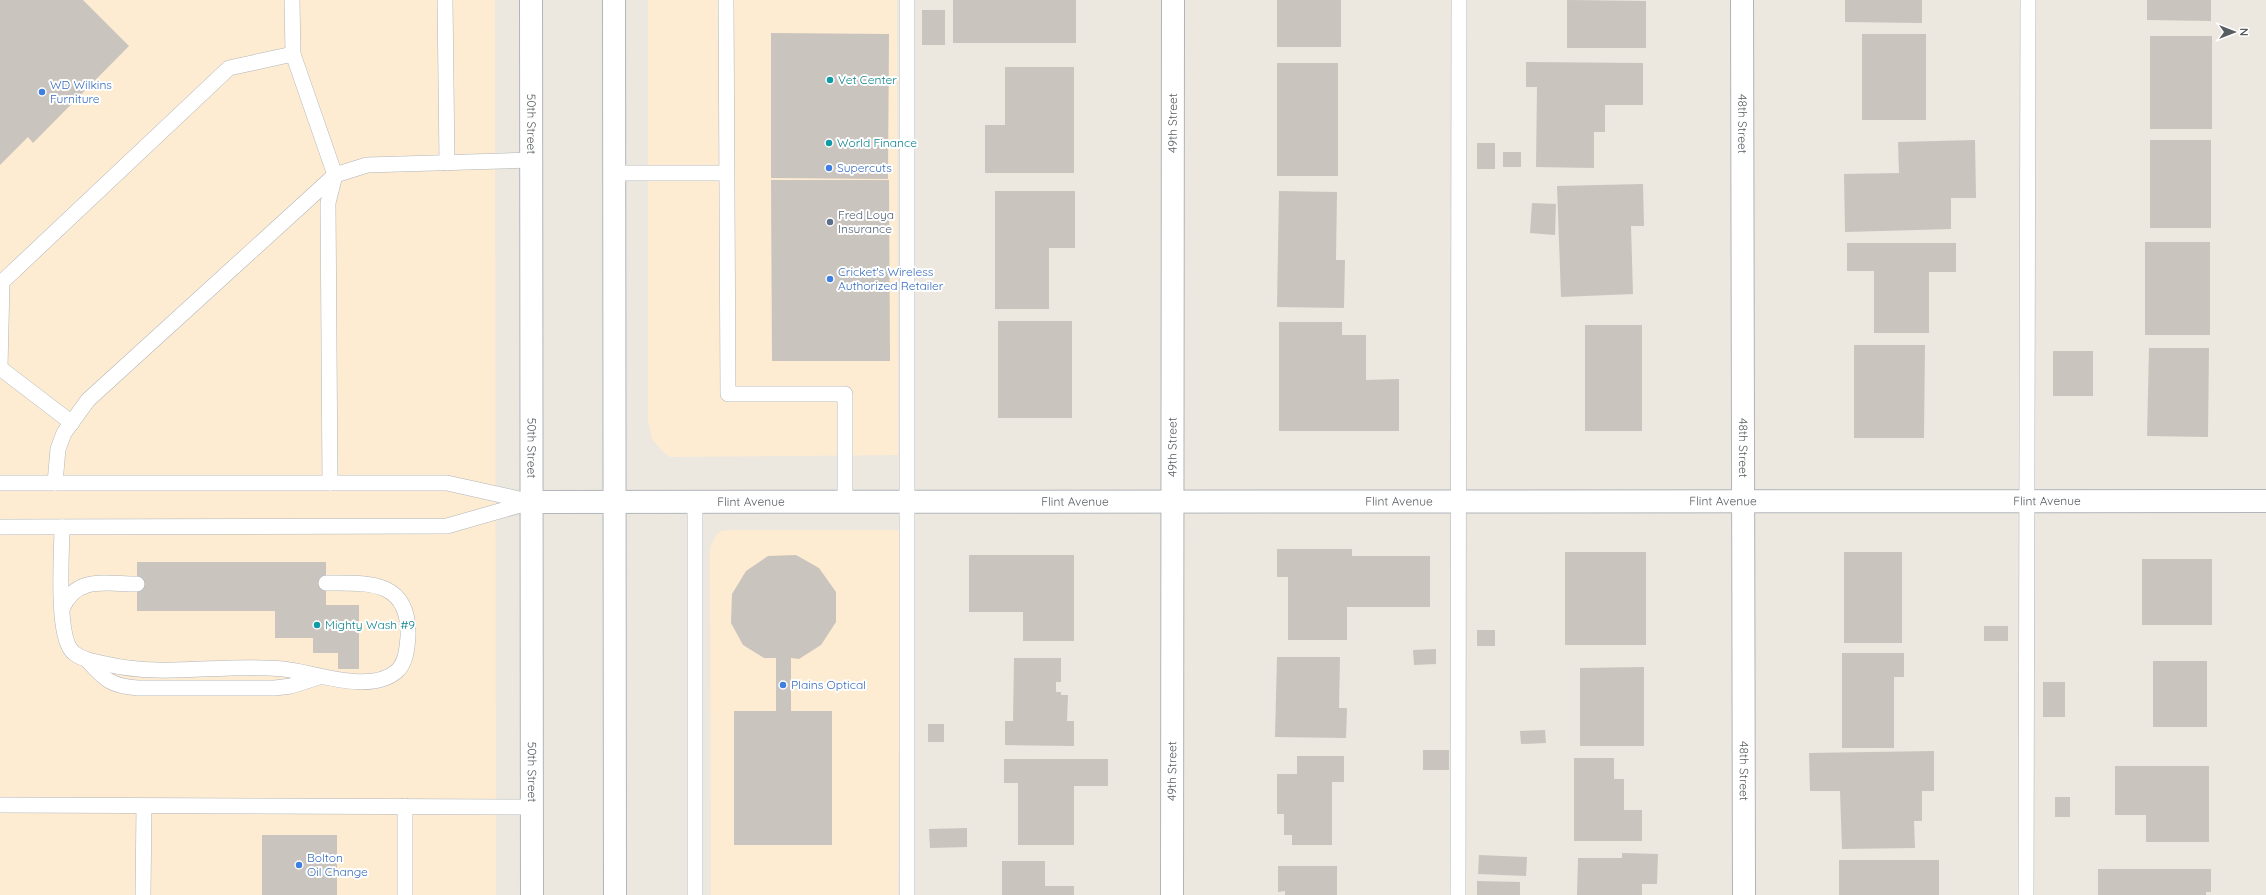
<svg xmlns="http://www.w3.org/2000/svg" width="2266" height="895" font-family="Quicksand,sans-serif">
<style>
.commercial{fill:#feecd2}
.building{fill:#c9c4be}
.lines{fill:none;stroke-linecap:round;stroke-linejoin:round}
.lane-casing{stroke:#b0b4b8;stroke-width:16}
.street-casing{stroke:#b0b4b8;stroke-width:24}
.secondary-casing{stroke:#b1b6bb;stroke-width:24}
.lane{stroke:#fff;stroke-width:15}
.street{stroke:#fff;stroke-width:22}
.secondary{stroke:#fff;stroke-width:22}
.culture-dot{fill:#0f9aa8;stroke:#fff;stroke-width:1.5}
.shop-dot{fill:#3f7fe0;stroke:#fff;stroke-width:1.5}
.service-dot{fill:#5c6f8a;stroke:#fff;stroke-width:1.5}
.labels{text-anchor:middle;stroke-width:4;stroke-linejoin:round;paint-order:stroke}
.culture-label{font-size:12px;fill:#0d838f;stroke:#fff;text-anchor:start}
.shop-label{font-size:12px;fill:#366cbe;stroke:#fff;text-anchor:start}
.street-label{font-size:12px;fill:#585d61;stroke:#fff}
.service-label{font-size:12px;fill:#4e5e75;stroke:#fff;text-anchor:start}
</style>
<rect width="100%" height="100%" fill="#ece7df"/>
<g class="commercial">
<path d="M0,0H495L496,895H0Z"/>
<path d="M648,0H897L898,455L670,457L663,452L652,439L648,420Z"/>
<path d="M729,530H900L898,895H711L710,548L716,535L721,531Z"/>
</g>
<g class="building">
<path d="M0,0H83L129,46L33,143L28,137L0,165Z"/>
<rect x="953" y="0" width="123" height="43"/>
<rect x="1277" y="0" width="64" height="47"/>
<path d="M1567,0L1646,1V48H1567Z"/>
<path d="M1845,0H1922V23L1845,22Z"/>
<path d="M2147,0H2211V21L2147,20Z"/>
<rect x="922" y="10" width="23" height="35"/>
<path d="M771,33L889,34L888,179L771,178Z"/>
<rect x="1862" y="34" width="64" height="86"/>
<rect x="2150" y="36" width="62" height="93"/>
<path d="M1526,62L1643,63V105H1605V132H1594V168L1536,167L1537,87H1526Z"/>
<rect x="1277" y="63" width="61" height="113"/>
<path d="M1005,67H1074V173H985V125H1005Z"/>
<path d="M1975,140L1976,198H1951V229L1845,232L1844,174L1899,173L1898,142Z"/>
<rect x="2150" y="140" width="61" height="88"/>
<rect x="1477" y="143" width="18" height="26"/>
<rect x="1503" y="152" width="18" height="15"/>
<path d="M771,180H889L890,361H772Z"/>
<path d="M1643,184L1644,226H1631L1633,294L1561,297L1557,186Z"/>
<path d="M995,191H1075V248H1049V309H995Z"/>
<path d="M1279,191L1337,192L1336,260H1345L1344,308L1277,307Z"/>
<path d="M1532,203L1556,204L1555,235L1530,233Z"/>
<rect x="2145" y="242" width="65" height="93"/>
<path d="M1847,243H1956V272H1929V333H1874V271H1847Z"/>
<rect x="998" y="321" width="74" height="97"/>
<path d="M1279,322H1342V335H1366V380L1399,379V431H1279Z"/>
<rect x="1585" y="325" width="57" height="106"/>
<path d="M1854,345H1925L1924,438H1854Z"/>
<path d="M2149,348H2209L2208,437L2147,436Z"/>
<rect x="2053" y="351" width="40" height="45"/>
<path d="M1277,549H1352V556H1430V607H1347V640H1288V577H1277Z"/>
<rect x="1565" y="552" width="81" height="93"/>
<rect x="1844" y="552" width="58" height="91"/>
<path d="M796,555L819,568L836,592V622L821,645L799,659L791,658V711H832V845H734V711H776V658H764L743,645L731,623L732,594L746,571L768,556Z"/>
<path d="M969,555H1074V641H1023V612H969Z"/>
<rect x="2142" y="559" width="70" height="66"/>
<path d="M137,562H326V605H359V669H338V653H313V638H275V611H137Z"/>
<rect x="1984" y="626" width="24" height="15"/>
<rect x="1477" y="630" width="18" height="16"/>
<path d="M1436,649V664L1414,665L1413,650Z"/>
<path d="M1842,653H1904V677H1894V748H1842Z"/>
<path d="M1277,657H1340L1339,708H1347L1346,738L1275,737Z"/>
<path d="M1014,658H1061V682H1056V692H1061V695H1068L1067,721H1074V746L1005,745V721H1013Z"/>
<rect x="2153" y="661" width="54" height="66"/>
<path d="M1644,667V746H1580V668Z"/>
<rect x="2043" y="682" width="22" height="35"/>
<rect x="928" y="724" width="16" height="18"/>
<path d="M1545,730L1546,743L1521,744L1520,731Z"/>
<rect x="1423" y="750" width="26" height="20"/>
<path d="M1934,751V791H1922V821H1914L1915,848L1842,849L1840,791H1810L1809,753Z"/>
<path d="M1297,756H1344V782H1332V845H1292V835H1284V814H1277V774H1297Z"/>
<path d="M1574,758H1614V779H1624V810H1642V841H1574Z"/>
<path d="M1004,759H1108V786H1074V845H1018V783H1004Z"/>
<path d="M2115,766H2209V842H2146V815H2115Z"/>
<rect x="2055" y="797" width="15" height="20"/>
<path d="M967,828V847L930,848L929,829Z"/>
<rect x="262" y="835" width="75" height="60"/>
<path d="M1622,853L1658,854L1657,884H1642V895H1577L1578,858H1622Z"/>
<path d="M1479,855L1527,857L1526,876L1478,874Z"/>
<rect x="1839" y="860" width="100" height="35"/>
<path d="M1002,861H1045V886H1074V895H1002Z"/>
<path d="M1278,866H1337V895H1285V891L1278,892Z"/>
<path d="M2098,869H2211V892H2206V895H2098Z"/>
<path d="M1477,881L1520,882V895H1477Z"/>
</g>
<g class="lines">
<defs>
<g id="lane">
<path d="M445,0L447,163"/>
<path d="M726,0L728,394H845V501"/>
<path d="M907,0V895"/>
<path d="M614,173H726"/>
<path d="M72,423L0,368L2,282L229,68L293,54"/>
<path d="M0,483H447L528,501"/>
<path d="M55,483L58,449L64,433L88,400L335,175L293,54L292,0"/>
<path d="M330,483L328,203L335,175L367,165L531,160"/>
<path d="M0,527L447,526L531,502"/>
<path d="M62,527C62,552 55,639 74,653C83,660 95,662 106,664C164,678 224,663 283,669C314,672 370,695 397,671C406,663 407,648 408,637C410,579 368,583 326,583"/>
<path d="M62,609C76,575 106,584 137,584"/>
<path d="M88,661C105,680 111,686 138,688H275L291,686L319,677"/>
<path d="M0,805L532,807"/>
<path d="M143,895L144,806"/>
<path d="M405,895V806"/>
<path d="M695,895V502"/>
<path d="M1458,895L1459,0"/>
<path d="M2026,895L2028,0"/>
</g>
<g id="street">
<path id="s1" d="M1742,0L1744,895"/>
<path id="s2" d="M1172,895L1173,0"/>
</g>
<g id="secondary">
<path id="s3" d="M531,0L532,895"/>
<path d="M614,0L615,895"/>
<path id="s4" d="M531,502L2266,501"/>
</g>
</defs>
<use href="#lane" class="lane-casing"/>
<use href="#street" class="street-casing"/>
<use href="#secondary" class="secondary-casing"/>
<use href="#lane" class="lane"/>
<use href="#street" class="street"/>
<use href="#secondary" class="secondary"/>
</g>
<g class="culture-dot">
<circle cx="830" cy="80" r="4"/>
<circle cx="829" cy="143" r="4"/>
<circle cx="317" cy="625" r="4"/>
</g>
<g class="shop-dot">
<circle cx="42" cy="92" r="4"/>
<circle cx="829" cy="168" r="4"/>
<circle cx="830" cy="279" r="4"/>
<circle cx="783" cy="685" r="4"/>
<circle cx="299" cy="865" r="4"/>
</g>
<circle class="service-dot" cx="830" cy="222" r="4"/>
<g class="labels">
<g class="culture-label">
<text x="838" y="84">Vet Center</text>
<text x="837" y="147">World Finance</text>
<text x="325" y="629">Mighty Wash #9</text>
</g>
<g class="shop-label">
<text x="50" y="89">WD Wilkins<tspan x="50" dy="14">Furniture</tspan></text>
<text x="837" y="172">Supercuts</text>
<text x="838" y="276">Cricket's Wireless<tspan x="838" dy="14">Authorized Retailer</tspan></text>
<text x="791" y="689">Plains Optical</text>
<text x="307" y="862">Bolton<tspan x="307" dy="14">Oil Change</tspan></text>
</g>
<g class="street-label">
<text dy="4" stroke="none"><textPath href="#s3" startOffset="124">50th Street</textPath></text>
<text dy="4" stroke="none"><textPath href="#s2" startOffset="772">49th Street</textPath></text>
<text dy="4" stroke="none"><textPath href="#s1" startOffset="124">48th Street</textPath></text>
<text dy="4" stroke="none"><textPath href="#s1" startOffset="448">48th Street</textPath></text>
<text dy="4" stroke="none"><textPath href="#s3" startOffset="448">50th Street</textPath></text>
<text dy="4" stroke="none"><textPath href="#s2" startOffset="448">49th Street</textPath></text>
<text dy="4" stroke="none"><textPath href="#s4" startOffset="868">Flint Avenue</textPath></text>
<text dy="4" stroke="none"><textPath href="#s4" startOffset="1192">Flint Avenue</textPath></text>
<text dy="4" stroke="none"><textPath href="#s4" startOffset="220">Flint Avenue</textPath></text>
<text dy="4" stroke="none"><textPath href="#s4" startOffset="544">Flint Avenue</textPath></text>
<text dy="4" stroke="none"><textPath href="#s4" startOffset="1516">Flint Avenue</textPath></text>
<text dy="4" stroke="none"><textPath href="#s3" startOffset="772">50th Street</textPath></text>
<text dy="4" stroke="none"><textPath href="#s2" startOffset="124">49th Street</textPath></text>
<text dy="4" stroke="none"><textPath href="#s1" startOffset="771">48th Street</textPath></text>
</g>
<g class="service-label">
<text x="838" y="219">Fred Loya<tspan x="838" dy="14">Insurance</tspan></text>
</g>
</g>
<g transform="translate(2234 32) rotate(90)" stroke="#ffffff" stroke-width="3" paint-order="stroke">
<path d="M0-3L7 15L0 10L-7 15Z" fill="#585d61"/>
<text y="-6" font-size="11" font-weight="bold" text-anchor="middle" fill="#585d61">N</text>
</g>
</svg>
